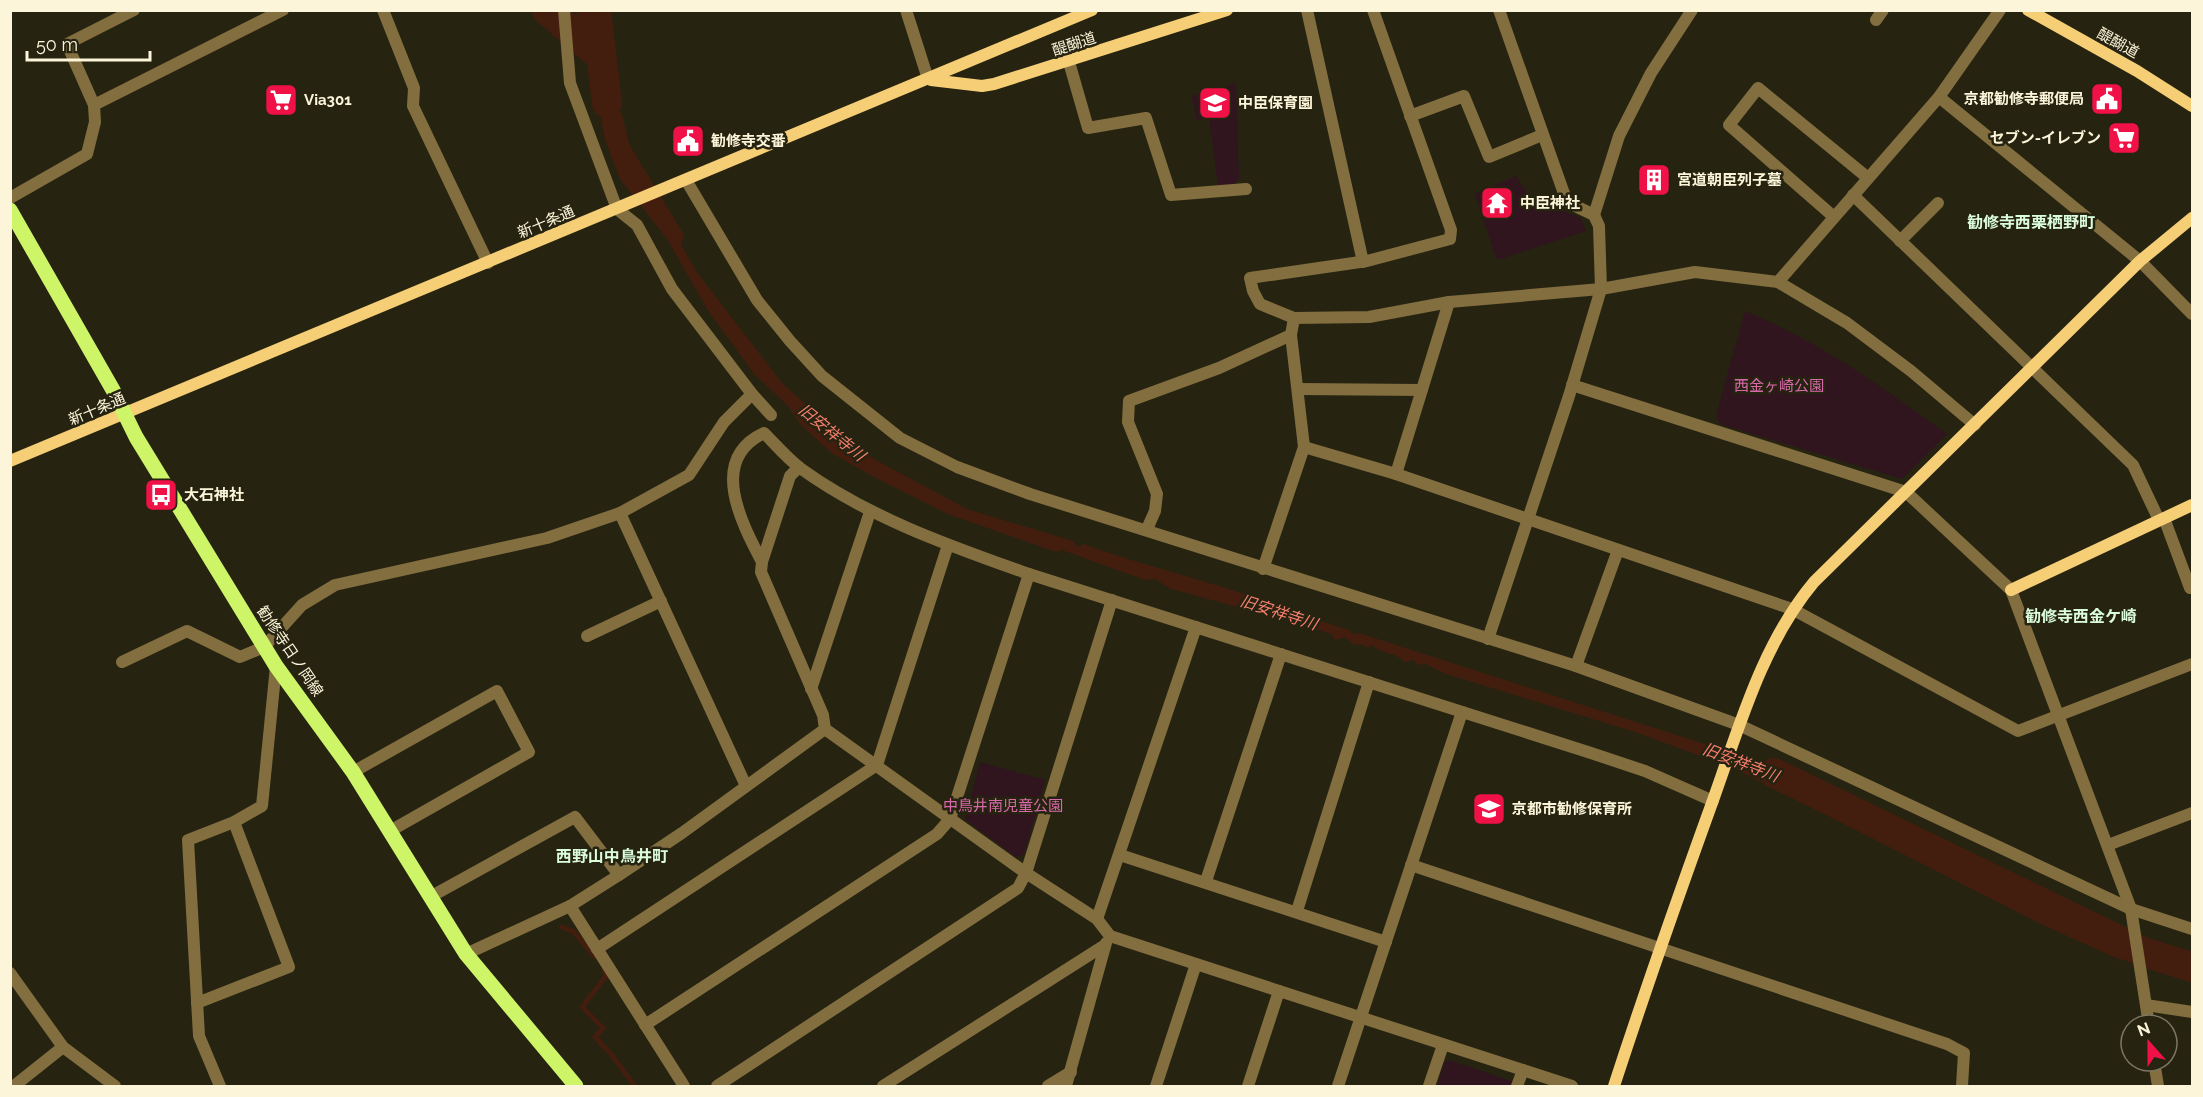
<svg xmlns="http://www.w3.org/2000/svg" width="2203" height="1097" font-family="Raleway,'Noto Sans JP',sans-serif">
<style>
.green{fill:#30151f}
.water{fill:#431e0e}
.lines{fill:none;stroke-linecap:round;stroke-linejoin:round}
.stream{stroke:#431e0e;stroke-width:5}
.river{stroke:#431e0e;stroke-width:30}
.street{stroke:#826e3f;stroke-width:12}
.secondary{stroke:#f6ce76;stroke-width:12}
.primary{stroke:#cdf567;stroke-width:15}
.labels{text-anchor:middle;stroke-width:5;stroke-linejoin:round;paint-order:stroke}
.street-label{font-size:15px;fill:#fdf5d9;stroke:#262311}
.poi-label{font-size:15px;font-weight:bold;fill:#fdf5d9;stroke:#262311;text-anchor:start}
.park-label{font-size:15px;fill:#d969ab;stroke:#262311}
.neighbourhood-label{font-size:16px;font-weight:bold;fill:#dbfddc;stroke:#262311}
.water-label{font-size:16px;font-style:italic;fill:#f67f6e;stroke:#262311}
</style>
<rect width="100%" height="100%" fill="#262311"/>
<g class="green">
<path d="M1236,83L1239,179L1234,184L1218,186L1209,118L1197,120L1192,96Z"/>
<path d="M1516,176L1540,211H1562L1580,217L1586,231L1497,260L1475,194Z"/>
<path d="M1745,311C1819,341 1882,387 1947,434L1902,479L1720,424L1716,415Z"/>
<path d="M980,762L1045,780L1024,854L1016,857L965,819Z"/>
<path d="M1449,1060L1511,1081L1514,1086H1437L1444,1063Z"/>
</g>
<path class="water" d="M576,11H594L593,40L623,118L629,144L684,235L681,244L696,271L782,383L840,435L874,459L967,509L1073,541L1078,547L1083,544C1145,566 1209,581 1271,603C1297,612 1322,622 1349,630L1353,634L1359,633L1717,748L1798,781L1832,808L1889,829L1911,846L2078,928L2158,960L2192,966V978L2116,958L2045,926L1733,768L1635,732L1446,674L1423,663L1418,666L1414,660L1404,662C1397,652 1380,654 1372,645L1366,648L1363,644L1354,645L1345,637L1335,640L1331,634L1310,627L1168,588L1156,579L1145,580L1062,550L1056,552L948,514L876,478L833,454L801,425L789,407L754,374L707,309L667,239L620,179L605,140L594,80L584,56Z"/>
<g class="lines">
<g class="stream">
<path d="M562,927L574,932L595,957"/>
<path d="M604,970L606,976L582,1007L603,1028L595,1037L611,1054L635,1086"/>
</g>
<g class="river">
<path d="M547,10L601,57"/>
<path d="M596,10L607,103"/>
<path d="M1774,773L2143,952L2192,967"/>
</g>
<g class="street">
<path d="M383,10L414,88L413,106L488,263"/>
<path d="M564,10L570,83L617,209L637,225L672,289L752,394L771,415"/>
<path d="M906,10L928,79"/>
<path d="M1307,10L1363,262"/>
<path d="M1373,10L1451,230L1450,239L1367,261L1250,278L1253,291L1260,304L1294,318L1369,317L1449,302L1601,289L1695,272L1778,282L1847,323L1911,371L1975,425"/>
<path d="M1876,20L1883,10"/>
<path d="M1069,62L1088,128L1146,118L1171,195L1246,189"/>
<path d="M1939,97L2140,261L2192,314"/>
<path d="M94,105L67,44L134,10"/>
<path d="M1410,116L1464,96L1489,157L1542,135"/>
<path d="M686,180L757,300L790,341L822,376L900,438L957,467L1030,494L1576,666L1739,725L2131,909L2192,929"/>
<path d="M1853,195L2133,465L2159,520"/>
<path d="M10,198L87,154L95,122L94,105L283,10"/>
<path d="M1594,215L1619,136L1651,73L1692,10"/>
<path d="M1834,217L1729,125L1758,88L1868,178"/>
<path d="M1900,241L1938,203"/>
<path d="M1778,282L1939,97L2000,10"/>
<path d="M1572,385L1906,492L2011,590L2131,909L2149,1025"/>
<path d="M1298,389L1422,390"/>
<path d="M1304,447L1396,474L1792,609L2018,731L2192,664"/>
<path d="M799,467L790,476L762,562L761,572L823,715L825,729L1026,873L1097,919L1110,936L1572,1086"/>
<path d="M1396,474L1449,302"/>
<path d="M620,513L746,786"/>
<path d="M2164,518L2190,588"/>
<path d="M1147,529L1155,511L1157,494L1128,422L1129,401L1219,368L1291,335"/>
<path d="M762,562C741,522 708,459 764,433C775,444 787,458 800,468C869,518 950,546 1029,574L1591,753L1645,771L1713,801"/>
<path d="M1263,569L1304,447L1291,335L1294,318"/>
<path d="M587,636L661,601"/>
<path d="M1488,639L1569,396L1601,289L1599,226L1594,215L1567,202L1499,10"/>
<path d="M122,662L187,631L240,657L264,647L302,605L335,585L547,538L620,513L689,475L724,422L752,394"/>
<path d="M1576,666L1618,550"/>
<path d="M811,689L870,512"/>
<path d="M353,772L497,691L529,752L390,831"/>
<path d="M2108,845L2192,813"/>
<path d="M1120,855L1386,942"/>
<path d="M1411,865L1947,1044L1964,1053L1962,1086"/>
<path d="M1206,881L1281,654"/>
<path d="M430,897L575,817L619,875"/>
<path d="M570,906L684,1086"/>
<path d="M1297,911L1369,682"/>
<path d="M1097,919L1196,627"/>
<path d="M597,949L877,765L948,545"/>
<path d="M466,954L570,906L619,875L682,833L825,729"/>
<path d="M10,973L63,1047L115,1086"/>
<path d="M197,1003L289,967L234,822"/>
<path d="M2146,1005L2192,1012"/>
<path d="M645,1025L937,834L950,819L1029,574"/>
<path d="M2154,1061L2158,1086"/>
<path d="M14,1086L63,1047"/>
<path d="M220,1086L199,1036L188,840L234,822L262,806L276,666"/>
<path d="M717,1086L1018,888L1026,873L1112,600"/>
<path d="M883,1086L1105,945"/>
<path d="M1048,1086L1071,1072"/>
<path d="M1066,1086L1106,943"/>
<path d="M1156,1086L1196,964"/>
<path d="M1248,1086L1279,991"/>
<path d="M1338,1086L1462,712"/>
<path d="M1429,1086L1443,1045"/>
<path d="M1517,1086L1523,1070"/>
</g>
<g class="secondary">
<path d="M2028,10L2137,71L2192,106"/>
<path d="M931,80L982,86L994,84L1227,10"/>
<path d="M10,461L1092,10"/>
<path d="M2011,590L2192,505"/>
<path d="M1614,1086C1645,991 1678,897 1712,803C1739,728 1762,644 1814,582L2140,261L2192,218"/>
</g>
<path class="primary" d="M10,210L113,390L136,437L276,666L353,772L466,954L576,1086"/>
</g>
<defs>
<symbol id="civic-square" viewBox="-11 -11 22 22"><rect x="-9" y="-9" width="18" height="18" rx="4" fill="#f01247" stroke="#262311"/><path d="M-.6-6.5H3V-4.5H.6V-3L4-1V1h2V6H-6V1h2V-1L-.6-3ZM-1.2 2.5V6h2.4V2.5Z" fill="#fff"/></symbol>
<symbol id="supermarket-square" viewBox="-11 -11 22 22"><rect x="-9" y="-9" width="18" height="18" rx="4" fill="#f01247" stroke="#262311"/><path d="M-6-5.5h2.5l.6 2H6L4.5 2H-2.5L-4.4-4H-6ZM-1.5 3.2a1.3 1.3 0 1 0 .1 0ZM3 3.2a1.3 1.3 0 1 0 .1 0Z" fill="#fff"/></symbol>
<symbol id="school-square" viewBox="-11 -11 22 22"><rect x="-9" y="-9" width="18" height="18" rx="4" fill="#f01247" stroke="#262311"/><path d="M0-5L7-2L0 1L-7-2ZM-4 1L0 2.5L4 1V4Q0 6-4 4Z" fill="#fff"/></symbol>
<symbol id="building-square" viewBox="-11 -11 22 22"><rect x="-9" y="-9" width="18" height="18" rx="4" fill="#f01247" stroke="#262311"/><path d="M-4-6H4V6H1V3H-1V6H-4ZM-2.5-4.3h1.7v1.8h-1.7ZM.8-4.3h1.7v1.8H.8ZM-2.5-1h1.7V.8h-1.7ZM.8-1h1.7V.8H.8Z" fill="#fff"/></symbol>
<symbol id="temple-square" viewBox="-11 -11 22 22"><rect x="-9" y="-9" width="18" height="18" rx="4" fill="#f01247" stroke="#262311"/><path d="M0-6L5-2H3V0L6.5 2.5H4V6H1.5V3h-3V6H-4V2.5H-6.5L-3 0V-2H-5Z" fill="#fff"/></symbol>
<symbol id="bus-square" viewBox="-11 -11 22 22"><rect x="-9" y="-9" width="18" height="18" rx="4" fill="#f01247" stroke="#262311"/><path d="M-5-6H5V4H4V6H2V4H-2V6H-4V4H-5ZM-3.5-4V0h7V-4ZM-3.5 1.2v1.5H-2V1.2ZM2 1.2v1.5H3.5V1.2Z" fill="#fff"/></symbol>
</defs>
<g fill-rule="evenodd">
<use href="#civic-square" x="2088" y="80" width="38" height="38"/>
<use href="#supermarket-square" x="262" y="81" width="38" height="38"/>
<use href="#school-square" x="1196" y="84" width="38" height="38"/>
<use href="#supermarket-square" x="2105" y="119" width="38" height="38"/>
<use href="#civic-square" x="669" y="122" width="38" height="38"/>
<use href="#building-square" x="1635" y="161" width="38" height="38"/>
<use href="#temple-square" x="1478" y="184" width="38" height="38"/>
<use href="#bus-square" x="142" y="476" width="38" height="38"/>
<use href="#school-square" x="1470" y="790" width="38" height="38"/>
</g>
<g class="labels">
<g class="street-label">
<text transform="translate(2118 43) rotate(29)" y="5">醍醐道</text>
<text transform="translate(1074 44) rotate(-18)" y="5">醍醐道</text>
<text transform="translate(546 222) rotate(-23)" y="5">新十条通</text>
<text transform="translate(97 409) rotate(-23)" y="5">新十条通</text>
<text transform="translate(290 651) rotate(56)" y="5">勧修寺日ノ岡線</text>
</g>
<g class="poi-label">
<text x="2084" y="104" text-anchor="end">京都勧修寺郵便局</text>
<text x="304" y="105">Via301</text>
<text x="1238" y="108">中臣保育園</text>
<text x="2101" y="143" text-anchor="end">セブン-イレブン</text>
<text x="711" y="146">勧修寺交番</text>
<text x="1677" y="185">宮道朝臣列子墓</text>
<text x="1520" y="208">中臣神社</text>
<text x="184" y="500">大石神社</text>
<text x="1512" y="814">京都市勧修保育所</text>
</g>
<g class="park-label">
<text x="1779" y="391">西金ヶ崎公園</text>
<text x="1003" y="811">中鳥井南児童公園</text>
</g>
<g class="neighbourhood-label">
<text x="2031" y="228">勧修寺西栗栖野町</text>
<text x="2081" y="622">勧修寺西金ケ崎</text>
<text x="612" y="862">西野山中鳥井町</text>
</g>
<g class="water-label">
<text transform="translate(832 432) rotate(39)" y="6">旧安祥寺川</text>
<text transform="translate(1279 612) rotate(18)" y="6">旧安祥寺川</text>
<text transform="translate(1741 762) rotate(21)" y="6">旧安祥寺川</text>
</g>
</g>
<rect width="2203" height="1097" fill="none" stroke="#fdf5d9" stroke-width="24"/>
<g transform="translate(2149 1043) rotate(339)"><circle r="28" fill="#262311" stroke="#7c7761" stroke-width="1.5"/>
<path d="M0-4.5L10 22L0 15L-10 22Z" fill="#f01247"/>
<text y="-9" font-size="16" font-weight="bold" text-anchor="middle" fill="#fdf5d9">N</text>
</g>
<path d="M27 51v9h123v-9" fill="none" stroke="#fdf5d9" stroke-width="3"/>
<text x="36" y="51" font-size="18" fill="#fdf5d9" stroke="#262311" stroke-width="4.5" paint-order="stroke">50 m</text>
</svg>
